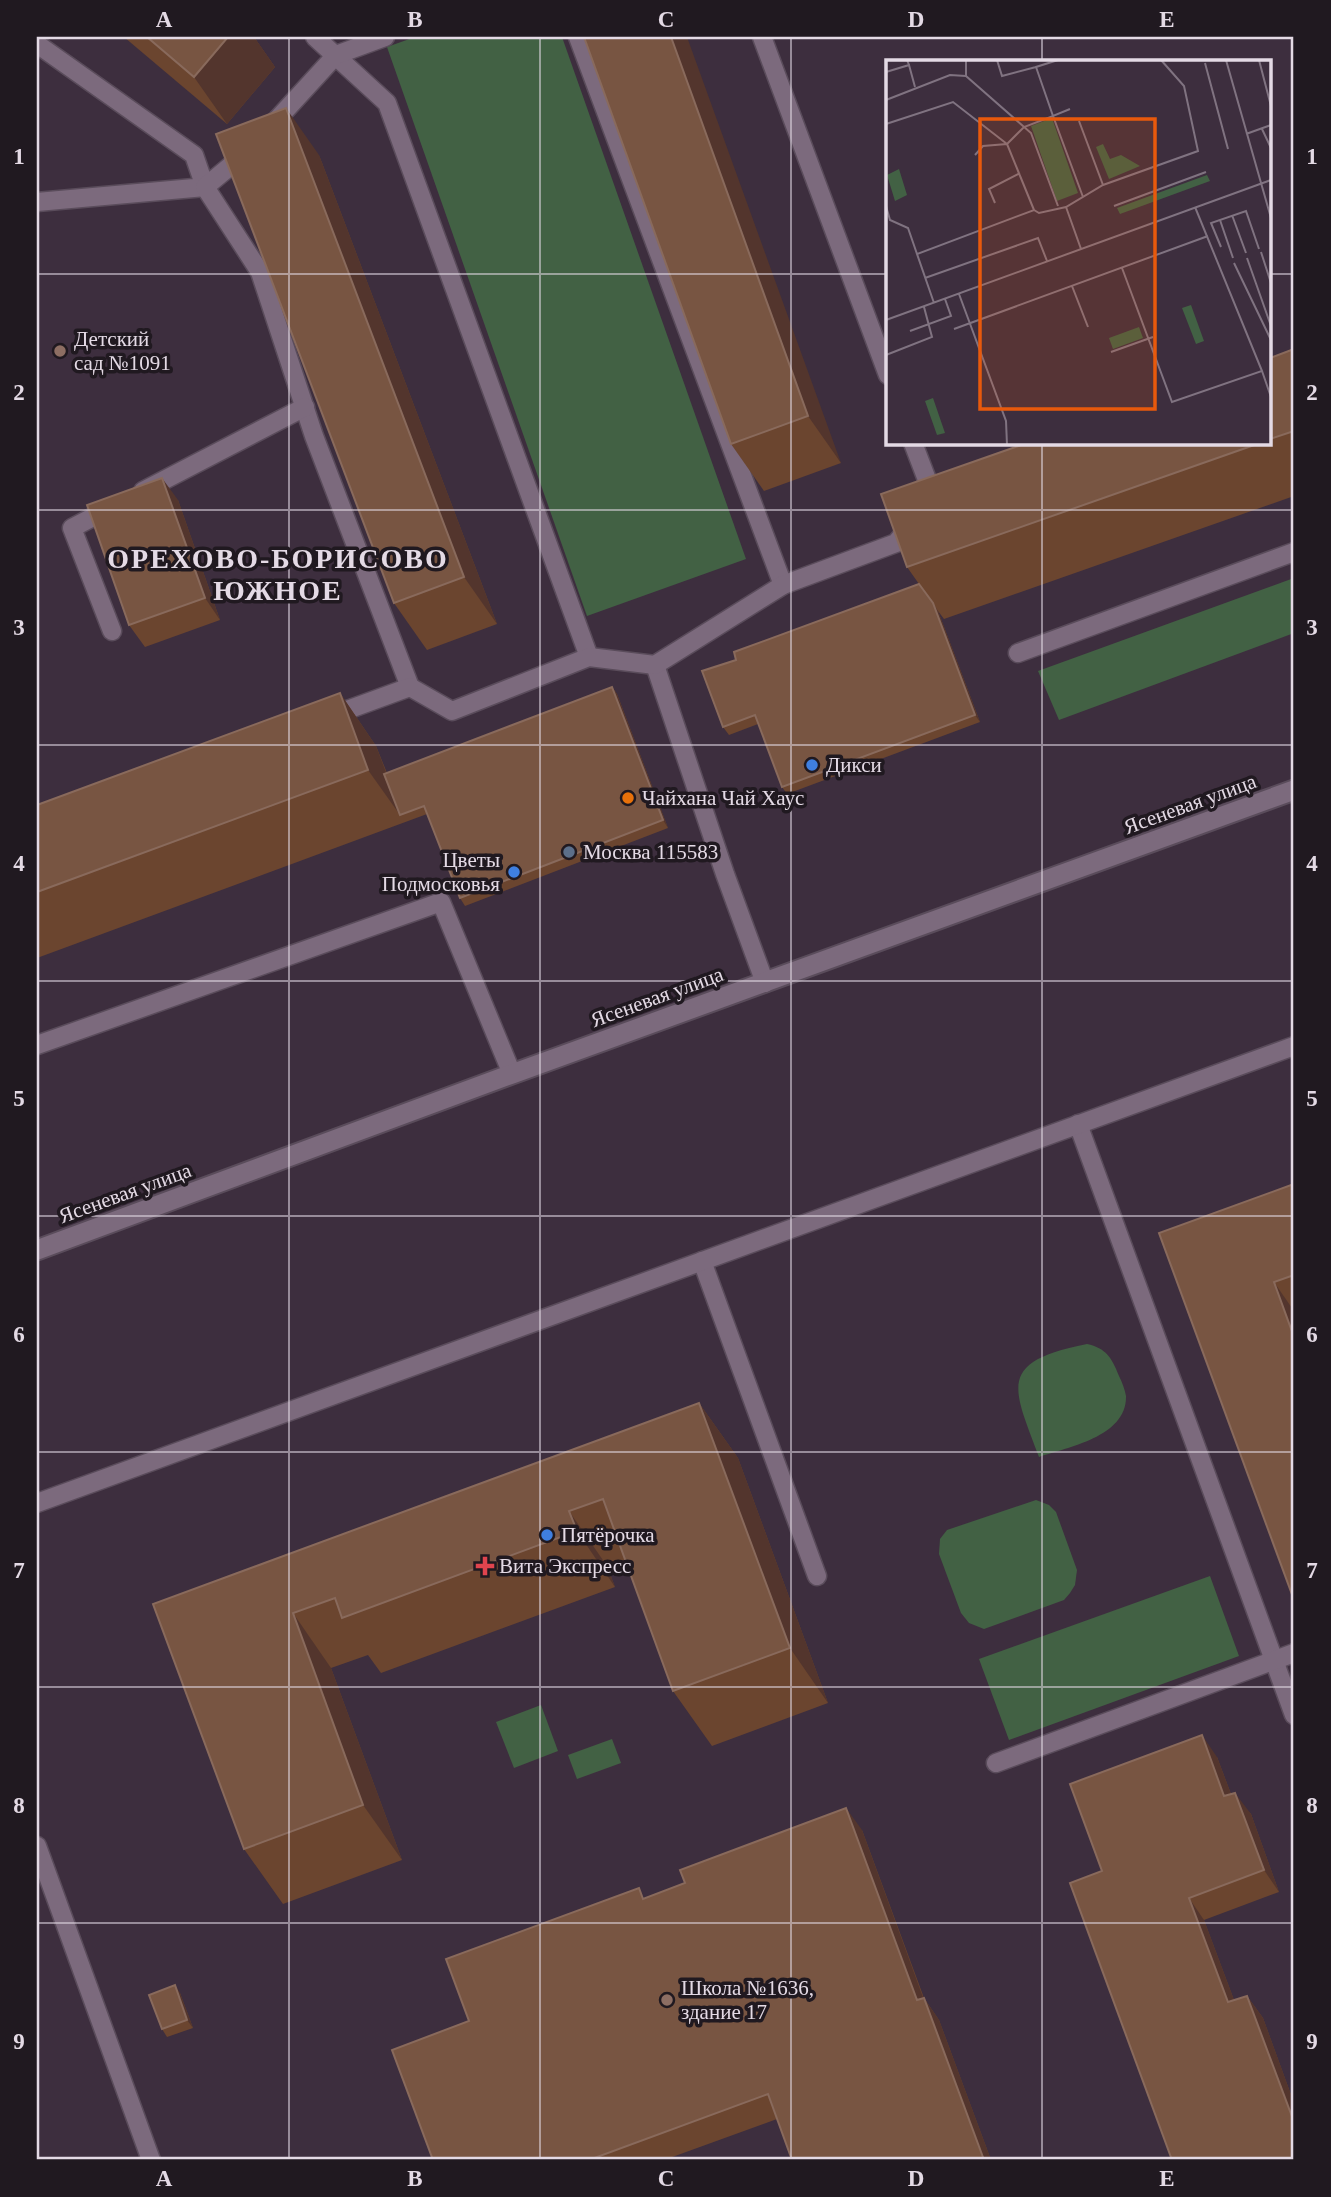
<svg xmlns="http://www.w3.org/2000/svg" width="1331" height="2197" font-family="'Times New Roman',serif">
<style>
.green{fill:#426144}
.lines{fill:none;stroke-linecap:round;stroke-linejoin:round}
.service-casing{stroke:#5a4c5b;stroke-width:21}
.secondary-casing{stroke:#5a4c5b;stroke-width:23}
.service{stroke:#7c6a7d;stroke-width:18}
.secondary{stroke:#7c6a7d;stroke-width:19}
.wall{fill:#6b452f}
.shaded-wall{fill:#53352d}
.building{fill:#785542;stroke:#896a5c;stroke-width:2}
.grid{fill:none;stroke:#e4dae5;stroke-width:2;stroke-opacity:0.55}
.education-dot{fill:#8d6e63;stroke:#201920;stroke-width:2.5}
.shop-dot{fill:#3f7fe0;stroke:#201920;stroke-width:2.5}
.food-dot{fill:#e8710a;stroke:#201920;stroke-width:2.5}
.service-dot{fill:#5c6f8a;stroke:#201920;stroke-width:2.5}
.health-dot{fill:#e0444e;stroke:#201920;stroke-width:2.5}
.labels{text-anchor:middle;stroke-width:7;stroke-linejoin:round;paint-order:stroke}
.poi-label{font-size:21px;fill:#e4dae5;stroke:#201920;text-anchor:start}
.street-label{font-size:21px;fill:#e4dae5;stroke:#201920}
.district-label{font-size:28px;font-weight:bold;letter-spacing:2px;fill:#e4dae5;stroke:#201920}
.inset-road{fill:none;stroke:#807381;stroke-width:2}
.view{fill:#e8590c;fill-opacity:0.15;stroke:#e8590c;stroke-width:3.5}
.inset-edge{fill:none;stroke:#e4dae5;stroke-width:3.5}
.neatline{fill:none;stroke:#e4dae5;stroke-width:2.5}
.grid-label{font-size:23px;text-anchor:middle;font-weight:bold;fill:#e4dae5}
</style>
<rect width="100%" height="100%" fill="#3d2e3e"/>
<g class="green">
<path d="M415,37H562L746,559L587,616L387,47Z"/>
<path d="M1294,578V633L1059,720L1038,671Z"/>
<path d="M1087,1344C1106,1348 1112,1358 1119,1376C1122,1382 1125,1390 1126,1396C1127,1437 1068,1447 1039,1457C1013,1387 996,1362 1087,1344Z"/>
<path d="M1036,1500L1049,1505L1056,1512L1077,1570L1075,1585L1070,1593L1064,1600L984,1629L969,1623L961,1613L939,1554L940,1539L947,1530Z"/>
<path d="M1210,1576L1239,1656L1009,1740L979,1659Z"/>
<path d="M541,1705L558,1751L514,1768L496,1722Z"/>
<path d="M612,1739L621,1763L577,1779L568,1755Z"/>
</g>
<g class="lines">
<defs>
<g id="service">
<path d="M315,37L387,103L589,657"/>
<path d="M578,37L783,585"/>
<path d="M762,37L888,375"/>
<path d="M37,44L194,155L205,187L37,202"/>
<path d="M272,125L336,55L385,37"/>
<path d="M246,153L205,187L260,272L314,436L410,687"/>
<path d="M913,443L934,498"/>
<path d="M143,491L305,407"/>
<path d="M112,507L72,528L112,631"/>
<path d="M1018,653L1294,552"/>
<path d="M655,665L725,874L765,983"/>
<path d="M328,717L410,687L452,711L589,657L655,665L783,585L896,543L913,522"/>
<path d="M37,1045L441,902L512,1074"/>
<path d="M1078,1124L1294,1715"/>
<path d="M702,1261L817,1576"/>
<path d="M37,1503L1294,1046"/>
<path d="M996,1763L1294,1653"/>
<path d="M37,1846L151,2160"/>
</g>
<path id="secondary" d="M37,1250L512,1074L1294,790"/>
</defs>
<use href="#service" class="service-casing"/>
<use href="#secondary" class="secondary-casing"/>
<use href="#service" class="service"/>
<use href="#secondary" class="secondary"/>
</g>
<g class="wall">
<path d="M124,37H254L275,67L227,124Z"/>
<path d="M584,37L841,463L764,491L731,444Z"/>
<path d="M319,155L497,624L427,650L394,603Z"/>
<path d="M1294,349V496L944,619L938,611L980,722L787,794L782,787L758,724L729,735L723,727L736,660L919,584L907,567L1027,443H1270V358Z"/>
<path d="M178,500L220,620L145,647L129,625Z"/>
<path d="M612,687L617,694L668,828L465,906L460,898L427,814L37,958V805L340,693L376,746L387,773Z"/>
<path d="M1294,1184V1600L1159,1233Z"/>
<path d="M699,1403L738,1458L828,1703L712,1746L673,1691L625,1560L607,1566L615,1587L381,1673L368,1655L331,1668L402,1860L283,1904L244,1849L153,1604Z"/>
<path d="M1217,1757L1231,1794L1251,1814L1279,1892L1204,1920L1234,2000L1247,1996L1263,2018L1294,2103V2160L1102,1871Z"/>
<path d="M862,1830L924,1998L939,2020L991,2160H792L777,2119L664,2160H433L469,2021L646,1898Z"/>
<path d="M180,1993L193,2028L167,2037L162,2029Z"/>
</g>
<g class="shaded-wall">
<path d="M228,37H254L275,67L227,124L194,77Z"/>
<path d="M671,37H687L841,463L808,416Z"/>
<path d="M286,108L319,155L497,624L464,577Z"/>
<path d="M162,478L178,500L220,620L205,598Z"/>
<path d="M933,603L938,611L980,722L975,715Z"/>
<path d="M612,687L617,694L668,828L663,820Z"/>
<path d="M340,693L376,746L402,814L400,815L368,770Z"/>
<path d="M1274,1282L1294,1311V1337Z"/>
<path d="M699,1403L738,1458L828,1703L790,1648Z"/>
<path d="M569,1511L607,1566L615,1587L577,1531Z"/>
<path d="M293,1613L331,1668L402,1860L363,1805Z"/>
<path d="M1202,1735L1217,1757L1240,1818L1224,1796Z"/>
<path d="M1235,1793L1251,1814L1279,1892L1264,1870Z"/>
<path d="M846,1808L862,1830L932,2022L917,2000Z"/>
<path d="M1189,1898L1204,1920L1243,2024L1228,2002Z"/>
<path d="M175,1985L180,1993L193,2028L187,2020Z"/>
<path d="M1247,1996L1263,2018L1294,2103V2122Z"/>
<path d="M924,1998L939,2020L991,2160H984Z"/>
</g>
<g class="building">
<path d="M147,37H228L194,77Z"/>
<path d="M584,37H671L808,416L731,444Z"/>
<path d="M286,108L464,577L394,603L216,134Z"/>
<path d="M1294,349V431L1270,439V358Z"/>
<path d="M1027,443H1260L907,567L881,494Z"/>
<path d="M162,478L205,598L129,625L87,505Z"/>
<path d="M919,584L933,603L975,715L782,787L755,715L723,727L702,671L736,660L734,652Z"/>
<path d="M612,687L663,820L460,898L424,806L400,815L384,774Z"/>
<path d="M340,693L368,770L37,892V805Z"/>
<path d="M1294,1184V1275L1274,1282L1294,1337V1600L1159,1233Z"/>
<path d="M699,1403L790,1648L673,1691L603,1499L569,1511L577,1531L342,1618L335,1598L293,1613L363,1805L244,1849L153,1604Z"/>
<path d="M1202,1735L1224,1796L1235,1793L1264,1870L1189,1898L1228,2002L1247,1996L1294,2122V2160H1172L1070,1883L1102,1871L1070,1784Z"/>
<path d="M846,1808L917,2000L924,1998L984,2160H792L768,2094L589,2160H433L392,2050L469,2021L446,1959L639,1888L643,1899L685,1883L680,1870Z"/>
<path d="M175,1985L187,2020L162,2029L149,1995Z"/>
</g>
<path class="grid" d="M289,37V2160M540,37V2160M791,37V2160M1042,37V61M37,274H888M1270,274H1294M1042,443V2160M37,510H1294M37,745H1294M37,981H1294M37,1216H1294M37,1452H1294M37,1687H1294M37,1923H1294"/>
<g class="education-dot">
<circle cx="60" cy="351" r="7"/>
<circle cx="667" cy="2000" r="7"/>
</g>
<g class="shop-dot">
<circle cx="812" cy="765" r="7"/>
<circle cx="514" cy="872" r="7"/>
<circle cx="547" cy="1535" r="7"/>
</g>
<circle class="food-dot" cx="628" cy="798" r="7"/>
<circle class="service-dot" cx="569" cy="852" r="7"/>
<path class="health-dot" d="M481.5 1555.5h7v7h7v7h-7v7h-7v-7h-7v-7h7z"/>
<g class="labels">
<g class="poi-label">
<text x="74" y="346">Детский<tspan x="74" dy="24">сад №1091</tspan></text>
<text x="826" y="772">Дикси</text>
<text x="642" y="805">Чайхана Чай Хаус</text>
<text x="583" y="859">Москва 115583</text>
<text x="500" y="867" text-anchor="end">Цветы<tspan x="500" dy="24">Подмосковья</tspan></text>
<text x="561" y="1542">Пятёрочка</text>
<text x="499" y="1573">Вита Экспресс</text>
<text x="681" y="1995">Школа №1636,<tspan x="681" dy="24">здание 17</tspan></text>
</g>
<g class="street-label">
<text transform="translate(1190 804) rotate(-20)" y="7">Ясеневая улица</text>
<text transform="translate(657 997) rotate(-20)" y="7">Ясеневая улица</text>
<text transform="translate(125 1193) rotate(-20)" y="7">Ясеневая улица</text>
</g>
<g class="district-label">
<text x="278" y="568">ОРЕХОВО-БОРИСОВО<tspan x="278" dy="32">ЮЖНОЕ</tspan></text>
</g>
</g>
<g transform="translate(886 60)">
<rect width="385" height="385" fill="#3d2e3e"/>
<path d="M166,58L192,133L171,141L145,66ZM217,84L224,99L235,95L254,106L223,119L210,87ZM13,109L21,135L9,141L1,115ZM321,115L324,121L234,154L231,148ZM305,245L318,281L310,284L296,248ZM253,267L257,278L227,289L223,278ZM47,338L59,373L51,375L39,341Z" fill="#426144"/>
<path class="inset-road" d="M80,0V16L145,73L172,146M111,0L116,16L150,7M172,0L150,7L167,56L184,49M340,0L385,158M373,0L385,46M319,3L342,89M23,5L29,27M0,12L23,5L21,0M0,40L64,15L80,16M193,61L217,125M0,64L67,42L121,84M376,69L385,88M360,74L385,65M89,95L97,86L121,84M109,143L103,129L134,113M0,146L4,160L22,168L31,194M228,146L320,112M180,147L195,189M148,150L121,84L138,67L167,56L197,137M346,155L360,193M334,160L347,198M335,187L325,163L360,151L373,189M375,192L385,223M361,198L385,266M348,203L385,280M236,208L286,342L376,311L309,147M39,218L152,178L161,201M186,226L202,267M73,234L120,361L121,385M48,243L31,194L148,150L153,153L180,147L217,125L312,91L298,26L275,0M0,260L385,120M68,269L322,176M24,271L65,256L59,239M225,292L267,277M0,295L46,277L38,247M376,311L385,337"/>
<path class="view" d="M94,59H269V349H94Z"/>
<rect width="385" height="385" class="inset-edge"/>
</g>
<rect width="1331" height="2197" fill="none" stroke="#201920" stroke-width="77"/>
<rect x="38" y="38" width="1254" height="2120" class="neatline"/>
<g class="grid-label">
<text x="164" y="27">A</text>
<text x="415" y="27">B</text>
<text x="666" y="27">C</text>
<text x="916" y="27">D</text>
<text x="1167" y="27">E</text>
<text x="19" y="164">1</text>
<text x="1312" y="164">1</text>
<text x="19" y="400">2</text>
<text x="1312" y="400">2</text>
<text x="19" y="635">3</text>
<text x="1312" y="635">3</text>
<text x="19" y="871">4</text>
<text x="1312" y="871">4</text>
<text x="19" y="1106">5</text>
<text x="1312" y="1106">5</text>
<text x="19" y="1342">6</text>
<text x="1312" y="1342">6</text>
<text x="19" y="1578">7</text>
<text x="1312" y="1578">7</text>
<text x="19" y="1813">8</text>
<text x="1312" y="1813">8</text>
<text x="19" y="2049">9</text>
<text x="1312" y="2049">9</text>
<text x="164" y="2186">A</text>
<text x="415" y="2186">B</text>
<text x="666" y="2186">C</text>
<text x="916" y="2186">D</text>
<text x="1167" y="2186">E</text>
</g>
</svg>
